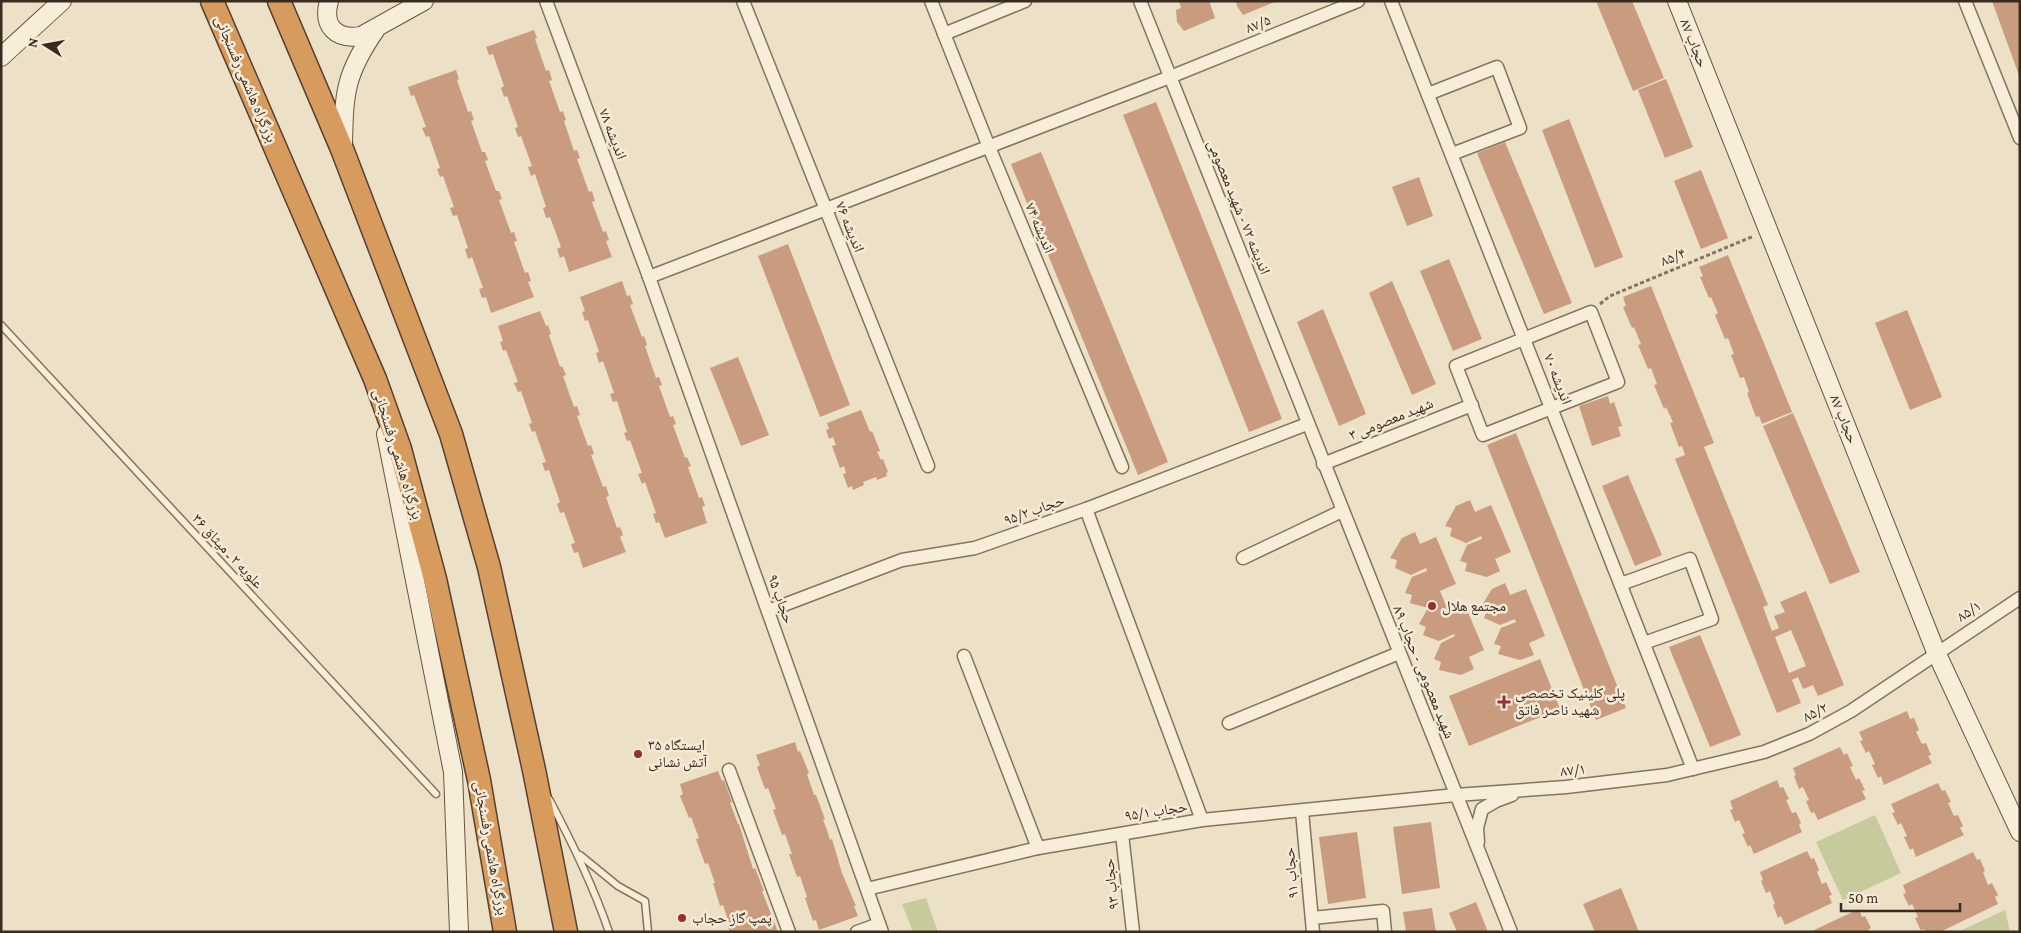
<svg xmlns="http://www.w3.org/2000/svg" width="2021" height="933" font-family="'Crimson Pro','Noto Naskh Arabic',serif">
<style>
.green{fill:#c7ca9b}
.building{fill:#c99b7f;fill-rule:evenodd}
.lines{fill:none;stroke-linecap:round;stroke-linejoin:round}
.lane-casing{stroke:#87725d;stroke-width:9}
.street-casing{stroke:#87725d;stroke-width:15}
.secondary-casing{stroke:#695340;stroke-width:20}
.highway-casing{stroke:#564131;stroke-width:25}
.path{stroke:#87725d;stroke-width:3;stroke-dasharray:4 2.5;stroke-linecap:butt}
.lane{stroke:#f7eeda;stroke-width:6}
.street{stroke:#f7eeda;stroke-width:12}
.secondary{stroke:#f7eeda;stroke-width:18}
.highway{stroke:#d79c5d;stroke-width:22}
.poi-dot{fill:#943035;stroke:#f4ead6;stroke-width:2}
.labels{text-anchor:middle;stroke-width:5;stroke-linejoin:round;paint-order:stroke}
.street-label{font-size:15px;fill:#382b20;stroke:#f4ead6}
.poi-label{font-size:15px;fill:#382b20;stroke:#f4ead6;text-anchor:start}
</style>
<rect width="100%" height="100%" fill="#ece0c7"/>
<g class="green">
<path d="M1875,815L1901,873L1843,900L1816,842Z"/>
<path d="M926,898L938,932H913L902,904Z"/>
<path d="M2005,910L2010,932H1958Z"/>
</g>
<g class="building">
<path d="M1179,1H1209L1215,18L1184,31L1177,22L1176,10L1181,8Z"/>
<path d="M1236,1H1277L1243,15L1237,6Z"/>
<path d="M1596,1H1632L1664,78L1633,91Z"/>
<path d="M1992,1H2020V78Z"/>
<path d="M534,30L537,38L535,39L546,71L549,70L552,80L549,81L560,112L563,111L566,120L564,121L574,151L577,150L580,158L577,159L589,192L592,191L595,201L592,202L603,232L606,231L609,240L606,241L612,257L569,272L564,256L560,258L557,249L561,247L550,217L546,218L543,208L546,207L535,174L531,176L528,167L532,166L521,136L518,137L515,128L518,127L507,96L504,97L501,88L504,86L493,54L489,55L486,47Z"/>
<path d="M456,70L459,79L457,80L468,112L471,111L474,120L471,121L482,152H485L488,160L485,161L496,191H499L502,199L499,200L511,233L514,232L517,241L514,242L525,273L528,272L531,281L528,282L534,297L491,313L486,297L482,298L479,289L483,288L472,257L468,259L465,249L468,248L457,215L453,216L450,208L454,207L443,176L440,177L437,169L440,168L429,136L426,137L422,128L426,127L414,95L411,96L408,87Z"/>
<path d="M1666,79L1693,147L1665,158L1638,90Z"/>
<path d="M1156,102L1282,419L1249,432L1123,115Z"/>
<path d="M1569,119L1623,257L1595,268L1542,130Z"/>
<path d="M1505,142L1572,303L1544,314L1477,153Z"/>
<path d="M1041,152L1168,462L1138,475L1011,164Z"/>
<path d="M1701,170L1728,238L1701,249L1674,181Z"/>
<path d="M1419,177L1433,216L1407,226L1392,187Z"/>
<path d="M788,244L850,405L820,417L758,256Z"/>
<path d="M1728,255L1792,412L1762,424L1759,416L1756,417L1747,393L1749,392L1744,377L1740,378L1731,355L1734,354L1728,338L1725,339L1715,315L1718,313L1711,297L1709,298L1700,277L1703,276L1699,267Z"/>
<path d="M1449,259L1482,339L1453,351L1420,271Z"/>
<path d="M622,281L627,296L630,295L633,304L630,305L642,337L644,336L647,345L645,346L656,378L659,377L662,385L659,386L670,417L673,416L676,424L673,425L685,458L687,457L691,466L688,467L699,498L702,497L705,506L702,507L707,523L665,538L659,522L656,523L653,514L656,513L645,482L642,484L638,474L642,473L630,440L627,441L624,433L627,432L617,401L613,402L610,394L614,393L603,361L599,363L596,353L599,352L588,320L585,321L582,312L585,311L580,297Z"/>
<path d="M1392,281L1436,384L1412,395L1369,293Z"/>
<path d="M1651,286L1714,443L1704,447L1768,605L1763,607L1772,631L1779,628L1774,616L1785,612L1780,602L1806,591L1844,685L1818,696L1813,685L1803,689L1798,677L1792,680L1801,703L1777,713L1675,459L1685,455L1682,446L1679,447L1670,423L1673,422L1666,407L1664,409L1654,385L1657,384L1651,368L1648,369L1638,345L1641,344L1634,327L1632,328L1623,307L1626,306L1623,297ZM1791,630L1806,666L1789,673L1775,637Z"/>
<path d="M1323,309L1366,414L1339,426L1297,322Z"/>
<path d="M1907,310L1942,397L1910,410L1875,323Z"/>
<path d="M540,311L546,326L548,325L551,334L549,335L560,367L562,366L566,375L563,376L574,407L577,406L580,415L577,416L588,446L591,445L594,454L591,455L603,487L606,486L609,496L606,497L617,528L620,527L623,535L620,537L626,552L583,568L578,552L574,553L571,544L575,543L564,512L560,513L557,504L560,502L549,470L545,471L542,463L546,462L535,431L532,432L529,424L532,423L521,391L518,392L514,383L518,382L506,350L503,351L500,342L503,341L498,326Z"/>
<path d="M738,357L769,435L741,446L710,368Z"/>
<path d="M1608,396L1610,404L1614,402L1622,426L1618,427L1621,436L1592,446L1579,406Z"/>
<path d="M861,410L870,432L872,431L880,451L877,452L881,460L883,459L888,472L886,473L887,476L877,480L876,477L863,482L864,485L853,490L852,486L848,488L843,474L846,473L844,466L840,468L832,446L836,445L833,437L829,439L826,430L829,429L827,423Z"/>
<path d="M1793,413L1860,572L1830,584L1763,426Z"/>
<path d="M1516,433L1626,708L1596,720L1487,445Z"/>
<path d="M1628,475L1662,555L1635,566L1602,486Z"/>
<path d="M1470,500L1475,512L1491,505L1511,552L1495,559L1500,571L1487,577L1465,571L1467,563L1460,561L1467,545L1482,539L1481,536L1466,543L1450,536L1452,528L1445,526L1456,506Z"/>
<path d="M1415,532L1420,544L1436,537L1456,584L1440,591L1448,610L1464,603L1484,650L1469,657L1474,669L1461,675L1439,670L1441,662L1434,659L1441,643L1455,636L1454,634L1439,641L1423,635L1426,627L1419,624L1428,608L1410,603L1412,595L1405,593L1412,577L1427,571L1426,568L1411,575L1395,568L1397,560L1390,558L1402,538Z"/>
<path d="M1505,583L1510,595L1526,589L1545,636L1529,643L1534,655L1520,660L1498,654L1501,646L1494,644L1501,628L1516,622L1515,619L1500,625L1484,618L1487,611L1480,608L1492,589Z"/>
<path d="M1700,635L1741,735L1710,747L1669,647Z"/>
<path d="M1540,659L1560,709L1469,746L1449,696Z"/>
<path d="M1907,711L1910,719L1914,718L1919,730L1916,732L1922,744L1926,743L1931,755L1928,756L1932,763L1884,785L1881,776L1878,778L1872,765L1875,764L1869,751L1866,753L1860,741L1863,740L1859,732Z"/>
<path d="M795,742L798,752L800,751L809,773L807,774L814,795H816L825,819L823,820L827,830L830,840L832,839L842,873L856,906H854L858,916L819,930L816,920L813,921L805,898L807,897L800,876L797,877L789,854H792L785,834L782,835L773,810L776,809L768,788L765,789L757,767L760,765L756,755Z"/>
<path d="M1840,747L1844,755L1847,753L1853,766L1850,767L1856,780L1859,778L1865,790L1862,791L1866,799L1818,820L1814,812L1811,813L1806,801L1809,800L1803,787L1799,789L1794,776L1796,775L1793,768Z"/>
<path d="M718,771L722,781L724,780L732,802L730,803L738,824H739L753,869L755,868L764,891H762L778,932H730L728,927L730,926L723,905L720,906L713,883H715L708,863L705,864L696,839L699,838L691,817L689,818L680,796L683,794L680,784Z"/>
<path d="M1777,780L1780,788L1783,787L1789,799L1786,800L1792,813L1796,812L1801,823L1799,825L1802,832L1754,854L1750,845L1748,847L1742,834L1745,833L1739,820L1735,822L1730,810L1733,809L1730,801Z"/>
<path d="M1938,783L1942,791L1945,790L1951,802L1948,803L1954,816L1958,815L1963,826L1960,828L1964,835L1916,857L1913,848L1910,850L1904,837L1907,836L1901,823L1898,825L1892,813L1895,812L1891,804Z"/>
<path d="M1431,822L1440,888L1402,894L1393,827Z"/>
<path d="M1357,832L1366,898L1328,904L1319,837Z"/>
<path d="M1807,851L1811,859L1814,858L1819,870L1817,872L1822,884L1826,882L1832,895L1829,896L1832,903L1785,925L1781,916L1778,918L1773,905L1775,904L1770,891L1766,893L1761,881L1763,880L1760,872Z"/>
<path d="M1973,852L1977,860L1980,859L1985,871L1983,872L1988,885L1992,883L1998,895L1995,897L1998,904L1940,932H1925L1924,929L1921,931L1915,918L1918,917L1912,904L1909,906L1903,894L1906,893L1903,885Z"/>
<path d="M1621,888L1639,932H1595L1583,904Z"/>
<path d="M1476,902L1488,932H1457L1449,913Z"/>
<path d="M1432,908L1436,932H1406L1403,912Z"/>
<path d="M1859,909L1862,917L1865,916L1871,928L1868,930L1869,932H1810Z"/>
</g>
<g class="lines">
<defs>
<g id="lane">
<path d="M1,325L436,794"/>
<path d="M549,799C572,842 593,885 609,932"/>
<path d="M580,855L618,886L645,901L648,932"/>
</g>
<g id="street">
<path d="M546,1L649,277L882,932"/>
<path d="M743,1L928,466"/>
<path d="M931,1L989,147L1122,467"/>
<path d="M1140,1L1511,932"/>
<path d="M1391,1L1693,769"/>
<path d="M1965,1L2020,138"/>
<path d="M944,34L1025,1"/>
<path d="M1428,94L1497,67L1520,128L1452,154"/>
<path d="M649,277L1170,77L1358,1"/>
<path d="M1591,312L1618,382L1483,435L1456,366Z"/>
<path d="M1323,464L1472,405"/>
<path d="M1086,509L1202,820"/>
<path d="M1243,558L1342,511"/>
<path d="M1621,584L1690,559L1712,619L1644,643"/>
<path d="M768,611L902,560L975,548L1086,509L1307,424"/>
<path d="M964,656L1038,848"/>
<path d="M1229,723L1399,653"/>
<path d="M729,770L789,932"/>
<path d="M1302,811L1313,932"/>
<path d="M1122,834L1133,932"/>
<path d="M1478,842L1477,828L1482,809L1496,801L1512,795"/>
<path d="M867,889L1038,848L1202,820L1456,795L1566,787L1667,775L1764,752L1809,734L1851,711L2020,598"/>
<path d="M1312,918L1383,911L1385,932"/>
<path d="M857,932L879,924"/>
</g>
<g id="secondary">
<path d="M329,1C322,26 336,40 361,36L424,1"/>
<path d="M1677,1L1936,652L2020,832"/>
<path d="M1,57L62,1"/>
<path d="M343,145C344,92 345,74 376,29"/>
<path d="M386,434L453,772L459,932"/>
</g>
<g id="highway">
<path d="M212,1L375,379L400,449L435,579L479,780L505,932"/>
<path d="M279,1L342,149L451,434L489,567L534,770L566,932"/>
</g>
</defs>
<use href="#lane" class="lane-casing"/>
<use href="#street" class="street-casing"/>
<use href="#secondary" class="secondary-casing"/>
<use href="#highway" class="highway-casing"/>
<path class="path" d="M1600,304L1610,296L1754,236"/>
<use href="#lane" class="lane"/>
<use href="#street" class="street"/>
<use href="#secondary" class="secondary"/>
<use href="#highway" class="highway"/>
</g>
<g class="poi-dot">
<circle cx="1432" cy="606" r="5"/>
<path d="M1501.5 694.5h5v5h5v5h-5v5h-5v-5h-5v-5h5z"/>
<circle cx="638" cy="754" r="5"/>
<circle cx="682" cy="918" r="5"/>
</g>
<g class="labels">
<g class="street-label">
<text transform="translate(1258 24) rotate(-22)" y="5">۸۷/۵</text>
<text transform="translate(1694 43) rotate(68)" y="5">حجاب ۸۷</text>
<text transform="translate(246 79) rotate(67)" y="5">بزرگراه هاشمی رفسنجانی</text>
<text transform="translate(613 134) rotate(69)" y="5">اندیشه ۷۸</text>
<text transform="translate(1239 207) rotate(68)" y="5">اندیشه ۷۲ - شهید معصومی</text>
<text transform="translate(850 227) rotate(68)" y="5">اندیشه ۷۶</text>
<text transform="translate(1040 228) rotate(67)" y="5">اندیشه ۷۴</text>
<text transform="translate(1673 257) rotate(-22)" y="5">۸۵/۴</text>
<text transform="translate(1558 379) rotate(69)" y="5">اندیشه ۷۰</text>
<text transform="translate(1391 419) rotate(-22)" y="5">شهید معصومی ۳</text>
<text transform="translate(1844 419) rotate(68)" y="5">حجاب ۸۷</text>
<text transform="translate(398 454) rotate(73)" y="5">بزرگراه هاشمی رفسنجانی</text>
<text transform="translate(1034 510) rotate(-20)" y="5">حجاب ۹۵/۲</text>
<text transform="translate(228 551) rotate(47)" y="5">علویه ۲ ـ میثاق ۳۶</text>
<text transform="translate(781 599) rotate(70)" y="5">حجاب ۹۵</text>
<text transform="translate(1969 611) rotate(-33)" y="5">۸۵/۱</text>
<text transform="translate(1424 672) rotate(68)" y="5">شهید معصومی - حجاب ۸۹</text>
<text transform="translate(1815 712) rotate(-27)" y="5">۸۵/۲</text>
<text transform="translate(1573 770) rotate(-6)" y="5">۸۷/۱</text>
<text transform="translate(1156 811) rotate(-9)" y="5">حجاب ۹۵/۱</text>
<text transform="translate(491 848) rotate(80)" y="5">بزرگراه هاشمی رفسنجانی</text>
<text transform="translate(1291 873) rotate(-95)" y="5">حجاب ۹۱</text>
<text transform="translate(1111 884) rotate(-96)" y="5">حجاب ۹۳</text>
</g>
<g class="poi-label">
<text x="1442" y="611">مجتمع هلال</text>
<text x="1515" y="698">پلی کلینیک تخصصی<tspan x="1515" dy="17">شهید ناصر فاتق</tspan></text>
<text x="648" y="750">ایستگاه ۳۵<tspan x="648" dy="17">آتش نشانی</tspan></text>
<text x="692" y="923">پمپ گاز حجاب</text>
</g>
</g>
<rect width="2021" height="933" fill="none" stroke="#382b20" stroke-width="5"/>
<g transform="translate(45 45) rotate(281)" stroke="#f4ead6" stroke-width="4" paint-order="stroke">
<path d="M0-4L9 19L0 12L-9 19Z" fill="#382b20"/>
<text y="-8" font-size="14" font-weight="bold" text-anchor="middle" fill="#382b20">N</text>
</g>
<path d="M1841 903v8h119v-8" fill="none" stroke="#382b20" stroke-width="2.5"/>
<text x="1848" y="903" font-size="15" fill="#382b20" stroke="#f4ead6" stroke-width="4" paint-order="stroke">50 m</text>
</svg>
